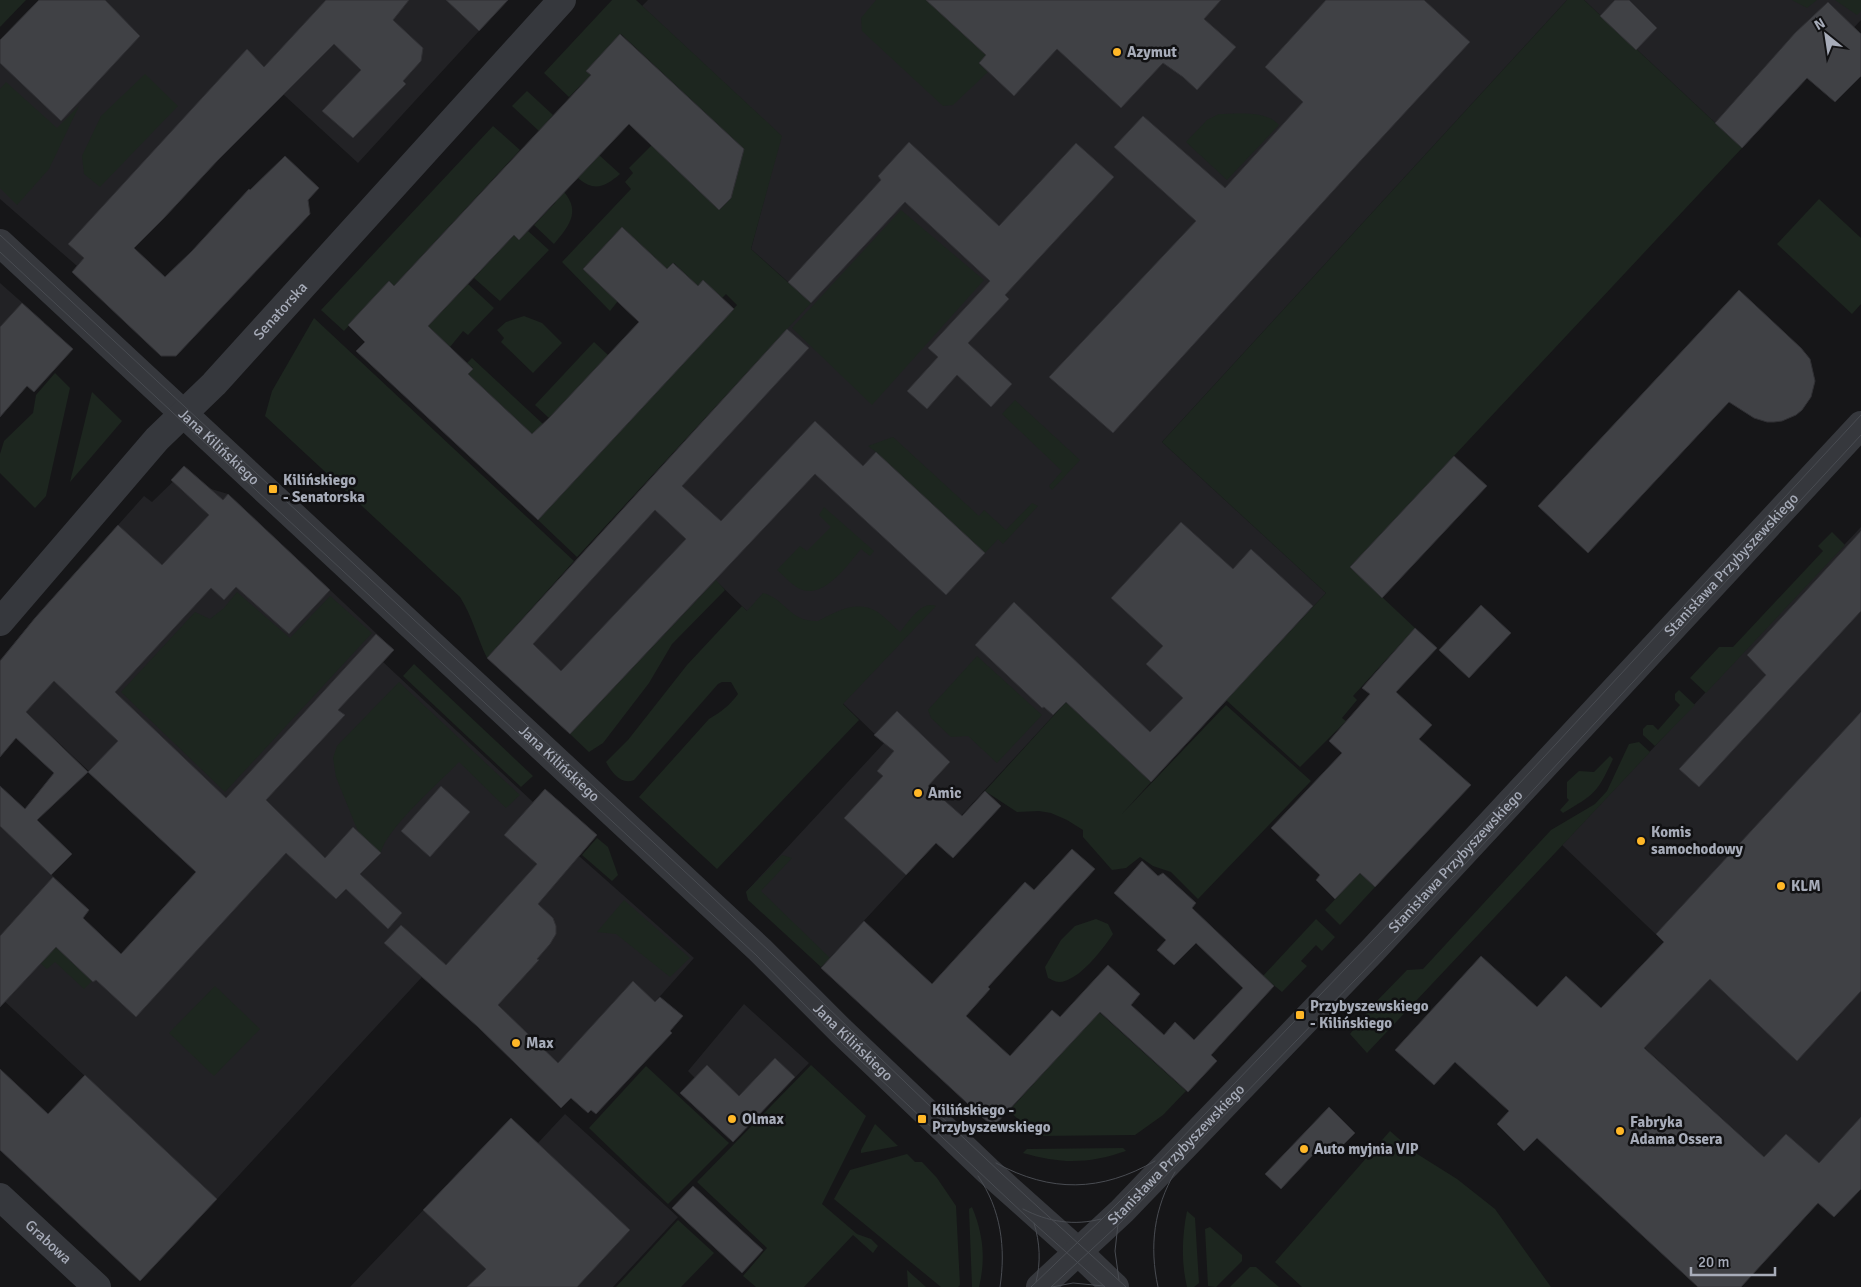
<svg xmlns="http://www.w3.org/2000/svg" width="1861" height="1287" font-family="Signika,sans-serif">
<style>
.built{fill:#222225}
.green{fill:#1d261f}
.building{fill:#404145;stroke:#303034;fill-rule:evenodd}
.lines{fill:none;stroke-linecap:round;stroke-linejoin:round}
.minor{stroke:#36383d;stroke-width:28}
.tram{stroke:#494c52;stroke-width:1}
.poi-dot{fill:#ffb727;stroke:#111113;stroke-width:2}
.labels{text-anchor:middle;stroke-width:5;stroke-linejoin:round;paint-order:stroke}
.poi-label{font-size:15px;font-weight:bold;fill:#a7acb9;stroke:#111113;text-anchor:start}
.street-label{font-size:15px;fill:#a7acb9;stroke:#111113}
</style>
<rect width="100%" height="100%" fill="#161618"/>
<g class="built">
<path d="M39,0H446L479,31L358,163L259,72L77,266L0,199V40Z"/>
<path d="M648,0H1567L1162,442L1326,593L1151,782L1066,702L825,963L746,892L884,743L716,581L570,734L487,658L758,360L788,282L751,249L781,136L642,6Z"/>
<path d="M1584,0H1861V20L1742,148Z"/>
<path d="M0,283L44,322L0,371Z"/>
<path d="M187,468L211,489L228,494L394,650L383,662L533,802L545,789L597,835L579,856L694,958L561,1108L478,1027L422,977L217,1199L0,997V826L89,910L83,918L121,954L183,886L250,818L226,798L177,854L26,712L0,689V660L35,618L144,496L152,502Z"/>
<path d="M1861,527V1157L1817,1205L1601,1008L1664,942L1562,845Z"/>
<path d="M744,1004L809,1063L733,1142L680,1093L695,1078L688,1071Z"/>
<path d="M565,1114L678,1217L613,1287H350L511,1118L538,1143Z"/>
</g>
<g class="green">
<path d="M0,0H26L0,27Z"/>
<path d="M612,0H636L782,136L751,249L811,303L577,557L538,520L737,305L726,294L722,298L703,281L698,286L674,263L667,269L622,227L583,269L618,301L610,311L562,262L631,189L625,182L633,173L629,168L652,145L719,210L731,198L744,149L621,34L586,71L591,75L569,97L544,73Z"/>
<path d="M876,0H926L986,55L979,64L988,72L953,105L943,106L862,31L861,18Z"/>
<path d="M1567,0H1584L1742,148L1350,567L1415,628L1353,696L1357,700L1342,718L1346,721L1300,767L1226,700L1326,593L1162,442Z"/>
<path d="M1792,0H1817L1807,8Z"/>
<path d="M1835,0H1861V11L1857,15Z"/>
<path d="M145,74L178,106L100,187L84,174L82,156L101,116Z"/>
<path d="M6,82L57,128L79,106L49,169L17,205L0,188V89Z"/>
<path d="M527,91L553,115L539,131L512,106Z"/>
<path d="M1219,114C1237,114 1266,110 1279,125L1227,180L1186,142L1207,120Z"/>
<path d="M493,126L520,150L394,286L389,282L344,331L321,310Z"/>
<path d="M599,155L620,174C605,187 594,192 578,178Z"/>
<path d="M560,188C582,209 571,224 554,244L534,225L555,203Z"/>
<path d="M1819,199L1861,238V304L1852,314L1777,244Z"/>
<path d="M901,210L984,280L872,405L792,328Z"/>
<path d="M528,231L549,250L500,301L474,278L514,235L519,240Z"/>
<path d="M468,284L494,308L468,335L463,331L450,347L428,326Z"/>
<path d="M524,316L542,323L562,343L533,373L501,342L504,338L497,330L506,322Z"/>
<path d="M314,318L574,561L487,658C477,637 472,616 460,597L265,416L272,391Z"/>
<path d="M594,342L608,355L549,418L535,405Z"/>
<path d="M472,358L543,424L533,435L468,374L473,368L467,363Z"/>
<path d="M55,373L70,388L46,496L35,508L0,473V454L4,441L33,413L36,395Z"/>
<path d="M92,392L122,421L70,482Z"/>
<path d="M1015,400L1080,460L1052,490L1049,486L1062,471L1002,414Z"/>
<path d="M893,437L979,516L984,510L1006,530L1032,503L1038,506L1003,544L998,539L985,553L876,452L868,446Z"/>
<path d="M824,507L874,551L870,556L861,549C848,564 823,602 798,588C791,584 784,576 777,570L800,546L807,551L831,527L819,515Z"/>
<path d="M1832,532L1845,545L1706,693L1690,678L1719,647H1733L1823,551L1818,546Z"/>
<path d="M716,580L725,590L672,644L649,683L603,743L589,752L570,734Z"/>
<path d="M237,592L290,638L330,596L372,633L225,792L121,692L195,612L210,619L224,608Z"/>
<path d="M763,593C786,599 789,622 818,621C836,612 856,600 876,611C884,616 892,625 900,632C909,622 921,600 936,606L843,704L859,720L717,869L639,797L709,719C721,712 730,705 738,694L731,682H722L718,684L634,780C621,785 612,773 606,762L628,740L687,665L742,606L747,611Z"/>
<path d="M977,656L1042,715L997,763L968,736L951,737L931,718L928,710Z"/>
<path d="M414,664L533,776L521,787L403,676Z"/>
<path d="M399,682L520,795L506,808L459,762C441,781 385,830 381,853L359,834L336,777L333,758L337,746Z"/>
<path d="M1679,690L1695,705L1655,746L1643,735V729L1647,725H1653L1658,730L1680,705L1675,700V694Z"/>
<path d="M1066,702L1151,782L1121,815L1226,705L1311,781L1198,899L1171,872L1153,866L1140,857L1126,868L1112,870L1083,837V830L1067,820L1051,813L1039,811L1017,812L985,791Z"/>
<path d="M1639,742L1650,752L1367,1053L1350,1034L1372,1006L1407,970L1423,969L1551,830L1595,804L1607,791L1629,744Z"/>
<path d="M1610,756L1613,759C1597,793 1595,794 1563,813L1560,810L1569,800L1567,798V782L1579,771L1594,772Z"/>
<path d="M597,838L608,847L618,875L612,881L582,855Z"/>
<path d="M782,855L792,858L761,891L830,958L821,967L748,900L746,892Z"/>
<path d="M1360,873L1375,887L1340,925L1325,910Z"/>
<path d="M624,900L690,958L670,977L616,934L597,932Z"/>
<path d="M1096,919L1108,924L1113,934C1103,949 1078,982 1059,982C1055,982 1051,979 1048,978L1045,967L1061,940L1075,926Z"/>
<path d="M1316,919L1335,937L1322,951L1316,945L1301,961L1307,966L1282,992L1263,976Z"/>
<path d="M56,947L92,981L84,989L55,962L47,969L40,963Z"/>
<path d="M215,986L260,1029L214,1076L169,1033Z"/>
<path d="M1099,1012L1186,1091L1163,1115L1135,1135L1037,1136L1009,1111Z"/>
<path d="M811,1065L866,1116L822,1204L857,1234L871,1239L878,1246L873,1253L853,1235L804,1287H756L743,1276L767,1248L697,1182Z"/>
<path d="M646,1066L729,1143L668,1204L589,1128Z"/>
<path d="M875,1124L898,1146L861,1153V1150Z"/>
<path d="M1390,1131L1414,1152L1457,1179L1495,1209L1551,1287H1302L1275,1262Z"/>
<path d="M1123,1148L1126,1151C1088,1164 1061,1164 1023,1153L1027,1149Z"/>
<path d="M907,1154L915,1162H922L937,1178L956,1206L960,1285L958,1287H941L834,1199L850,1170Z"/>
<path d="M972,1207C983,1233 986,1259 979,1287H972L969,1209Z"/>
<path d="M1187,1211L1195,1218L1199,1283L1194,1287H1187C1181,1262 1182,1236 1187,1211Z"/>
<path d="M678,1220L714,1253L681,1287H616Z"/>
<path d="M1210,1227L1242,1255V1261L1216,1287L1208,1286L1205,1229Z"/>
<path d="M1250,1267H1256L1279,1287H1230Z"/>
<path d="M907,1270L926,1287H908Z"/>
</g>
<g class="building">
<path d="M39,0H105L140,36L61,121L0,63V40Z"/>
<path d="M326,0H409L393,20L423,48L421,61L403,81L406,84L353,138L322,111L361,70L334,44L218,160L164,218L134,248L165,277L192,251L249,189L250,190L285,156L319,188L308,200L310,214L176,356H161L72,272L84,258L68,244L247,49L264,67Z"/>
<path d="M446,0H508L479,31Z"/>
<path d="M926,0H1221L1204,19L1236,47L1197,90L1183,77L1163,63L1121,108L1057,49L1014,96L979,63L986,55Z"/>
<path d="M1326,0H1424L1470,42L1363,158L1113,433L1049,377L1196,221L1114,147L1143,116L1225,188L1303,102L1265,67Z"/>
<path d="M1615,0H1629L1657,28L1636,50L1600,16Z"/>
<path d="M1828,2L1861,34V76L1835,102L1807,78L1742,148L1715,123L1795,33Z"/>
<path d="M620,34L744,149L731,198L719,210L629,124L519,240L514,235L428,326L473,369L468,374L532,434L549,418L639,322L583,269L622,227L667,269L673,263L698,286L703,280L734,309L538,520L356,351L365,342L348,325L389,281L394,286L591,75L586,71Z"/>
<path d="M909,142L999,226L1076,143L1114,177L1005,295L1009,299L968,343L1012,384L991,407L957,375L927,409L907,391L938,357L928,348L990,281L905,202L811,303L788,282L881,180L878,176Z"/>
<path d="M1739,290L1801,348L1810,359L1815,381L1811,397L1802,410L1796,415L1782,421L1774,422H1767L1754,418L1729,402L1588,553L1538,506Z"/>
<path d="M22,303L73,349L34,392L27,386L0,417V327Z"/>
<path d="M787,329L809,348L682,486L721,521L815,421L863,466L876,452L985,553L946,595L815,474L570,734L487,658ZM655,510L686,539L561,671L533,644Z"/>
<path d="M1454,456L1487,486L1382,598L1350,567Z"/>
<path d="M184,466L223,500L228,494L330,590L289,634L236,587L224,600L211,588L115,692L226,798L376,634L394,650L338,710L345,715L266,800L325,858L353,827L381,853L360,874L402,913L388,929L346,889L336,899L286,853L136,1017L96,980L93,982L56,947L0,1007V936L53,877L89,910L83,918L121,954L196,872L88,772L37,820L72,854L51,875L0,826V786L25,809L54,773L16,738L0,757V661L35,618L118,525L162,565L209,515L171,480ZM54,681L118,741L88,772L26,712Z"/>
<path d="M1181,522L1233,569L1251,549L1313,606L1151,782L1066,702L1053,715L1044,707L1042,708L975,645L1014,602L1150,732L1183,698L1146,664L1163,646L1111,598Z"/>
<path d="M1861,531V611L1699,787L1679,769L1766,675L1747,655Z"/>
<path d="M1481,605L1511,633L1469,678L1439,650Z"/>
<path d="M1415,628L1437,648L1396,692L1432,725L1419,739L1471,785L1375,887L1360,873L1335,899L1316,880L1320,875L1271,828L1342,753L1329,741L1370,694L1362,688Z"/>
<path d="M897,711L950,762L928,786L962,816L985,791L1001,806L953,858L936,843L906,875L844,818L883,776L877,771L894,751L874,735Z"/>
<path d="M1861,712V991L1797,1061L1710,979L1644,1048L1764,1157L1786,1134L1819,1163L1861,1117V1189L1834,1217L1818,1203L1741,1287H1698L1537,1138L1524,1151L1497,1124L1509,1111L1455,1062L1434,1085L1395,1050L1481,956L1537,1007L1566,976L1601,1008L1664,942L1656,934Z"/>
<path d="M441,786L470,812L430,857L401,831Z"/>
<path d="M545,789L597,835L538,904L553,918L556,926V934L550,944L537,959L539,960L498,1005L558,1063L633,981L655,1002L660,997L683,1016L670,1031L672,1033L596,1114L591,1110L588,1113L571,1098L561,1108L478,1027L384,943L401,925L446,965L537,864L504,835Z"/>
<path d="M1072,849L1095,869L988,987L990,989L966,1016L1010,1056L1052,1010L1060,1017L1108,965L1140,994L1131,1005L1164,1035L1175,1022L1194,1040L1243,988L1196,943L1174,965L1157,950L1166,940L1114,893L1142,861L1158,876L1163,873L1196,903L1192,908L1274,986L1211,1055L1217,1061L1188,1092L1100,1012L993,1127L821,968L864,921L932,984L1025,882L1034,890Z"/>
<path d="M775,1058L795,1077L733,1142L680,1093L707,1065L739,1096Z"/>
<path d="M0,1069L48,1114L85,1075L217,1199L140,1281L0,1150Z"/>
<path d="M1329,1107L1355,1133L1334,1154L1323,1144L1281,1189L1265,1174Z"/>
<path d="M511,1118L630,1230L577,1287H467L486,1269L423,1210Z"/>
<path d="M693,1186L763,1250L742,1273L672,1208Z"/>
</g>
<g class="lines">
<g class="minor">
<path id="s1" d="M0,243L760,950L841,1031L988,1171L1072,1246L1115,1287"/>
<path id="s2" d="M0,622L157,439L214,384L562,0"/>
<path id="s3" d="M0,1197L97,1287"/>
<path id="s4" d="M1040,1287L1122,1211L1373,950L1861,425"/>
</g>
<g class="tram">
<path d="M0,235L711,896C809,988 904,1083 1002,1174C1043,1212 1085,1249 1126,1287"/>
<path d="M0,252L756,955L842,1043L1027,1217L1105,1287"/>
<path d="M996,1163C1051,1193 1101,1192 1155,1161"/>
<path d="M978,1176C1001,1209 1006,1248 1000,1287"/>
<path d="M1023,1209C1048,1222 1074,1226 1101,1219"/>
<path d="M1034,1223C1040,1243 1041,1262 1036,1282"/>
<path d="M1118,1224L1115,1251L1119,1280"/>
<path d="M1031,1287L1102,1219L1148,1173L1404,908L1861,415"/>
<path d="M1051,1287L1118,1225L1416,917L1861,435"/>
<path d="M1052,1287L1073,1283L1104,1286"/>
<path d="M1158,1287C1149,1246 1154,1208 1175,1172"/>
</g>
</g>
<g class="poi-dot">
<circle cx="1117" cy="52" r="5"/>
<rect x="268" y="484" width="10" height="10" rx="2.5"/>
<circle cx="918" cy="793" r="5"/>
<circle cx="1641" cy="841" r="5"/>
<circle cx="1781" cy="886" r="5"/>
<rect x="1295" y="1010" width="10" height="10" rx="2.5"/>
<circle cx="516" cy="1043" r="5"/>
<circle cx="732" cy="1119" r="5"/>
<rect x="917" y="1114" width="10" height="10" rx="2.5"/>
<circle cx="1620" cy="1131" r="5"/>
<circle cx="1304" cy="1149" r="5"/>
</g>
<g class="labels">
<g class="poi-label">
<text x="1127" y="57">Azymut</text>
<text x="283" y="485">Kilińskiego<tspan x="283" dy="17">- Senatorska</tspan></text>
<text x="928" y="798">Amic</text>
<text x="1651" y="837">Komis<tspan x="1651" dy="17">samochodowy</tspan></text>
<text x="1791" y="891">KLM</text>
<text x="1310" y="1011">Przybyszewskiego<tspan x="1310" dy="17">- Kilińskiego</tspan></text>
<text x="526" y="1048">Max</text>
<text x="932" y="1115">Kilińskiego -<tspan x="932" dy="17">Przybyszewskiego</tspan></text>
<text x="742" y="1124">Olmax</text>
<text x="1630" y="1127">Fabryka<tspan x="1630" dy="17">Adama Ossera</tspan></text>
<text x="1314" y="1154">Auto myjnia VIP</text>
</g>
<g class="street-label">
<text dy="5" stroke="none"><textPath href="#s2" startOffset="419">Senatorska</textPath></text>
<text dy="5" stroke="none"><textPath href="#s1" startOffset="299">Jana Kilińskiego</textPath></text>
<text dy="5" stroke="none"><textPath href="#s4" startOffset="1000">Stanisława Przybyszewskiego</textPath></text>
<text dy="5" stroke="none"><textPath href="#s1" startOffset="764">Jana Kilińskiego</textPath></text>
<text dy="5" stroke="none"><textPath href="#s4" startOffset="595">Stanisława Przybyszewskiego</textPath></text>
<text dy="5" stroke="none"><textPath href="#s1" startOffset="1169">Jana Kilińskiego</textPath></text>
<text dy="5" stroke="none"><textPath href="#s4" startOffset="190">Stanisława Przybyszewskiego</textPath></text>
<text dy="5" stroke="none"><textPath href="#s3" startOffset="66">Grabowa</textPath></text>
</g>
</g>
<g transform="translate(1826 35) rotate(330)" stroke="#111113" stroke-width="4" paint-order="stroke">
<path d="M0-4L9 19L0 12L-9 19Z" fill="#a7acb9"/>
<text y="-8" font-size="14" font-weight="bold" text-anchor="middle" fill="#a7acb9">N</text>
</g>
<path d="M1691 1267v8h84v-8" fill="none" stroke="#a7acb9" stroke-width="2.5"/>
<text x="1698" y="1267" font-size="15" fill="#a7acb9" stroke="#111113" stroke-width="4" paint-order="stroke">20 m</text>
</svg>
